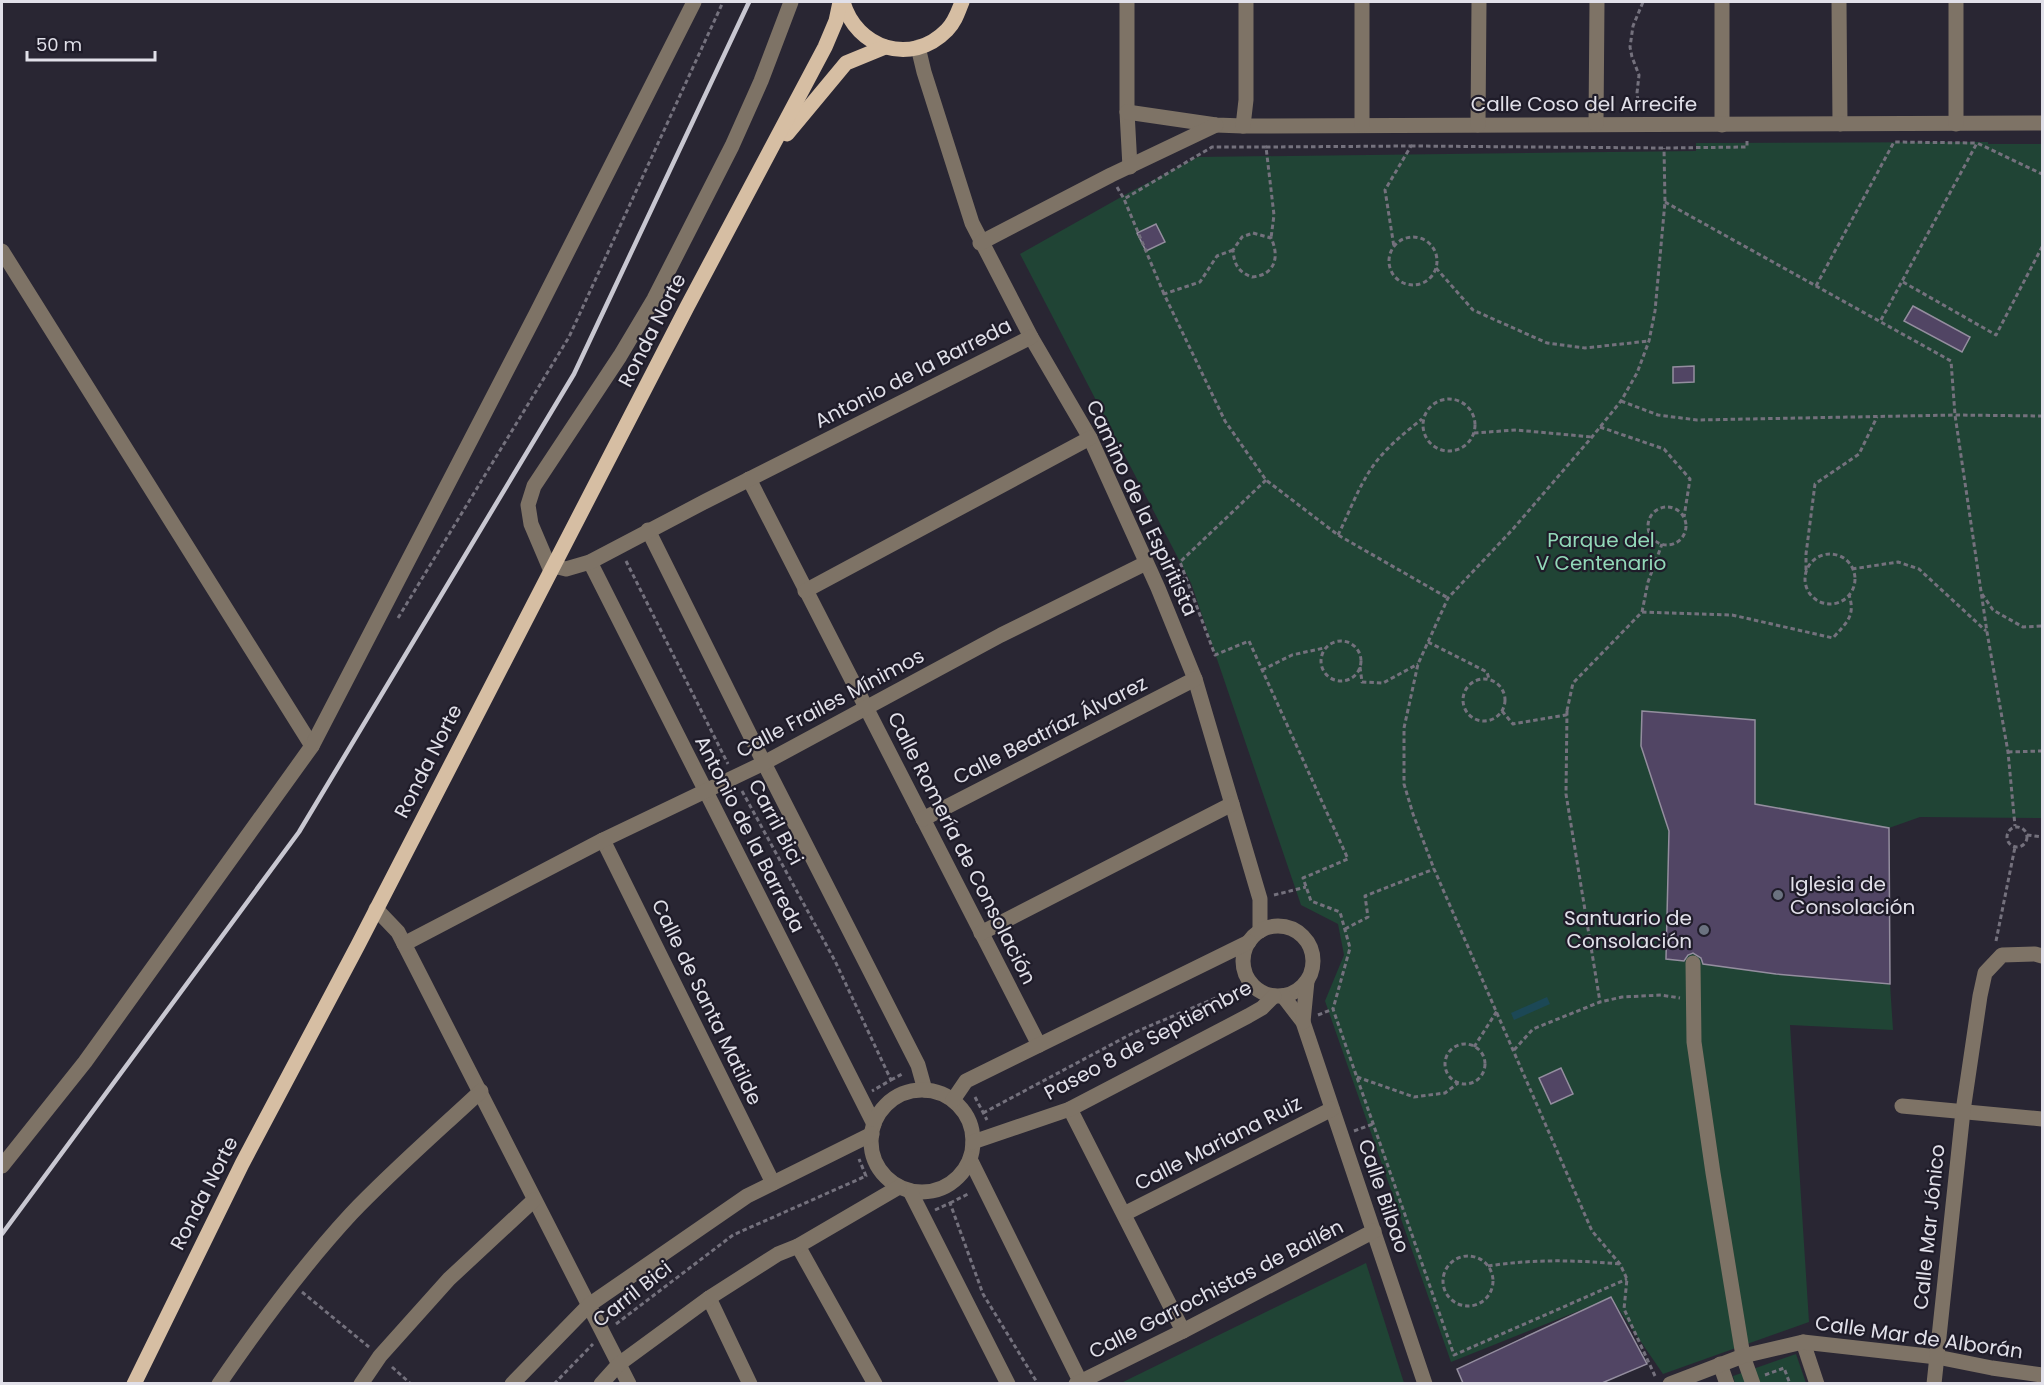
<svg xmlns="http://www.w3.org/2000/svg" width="2044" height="1385" font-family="Poppins,sans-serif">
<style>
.green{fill:#204435}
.water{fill:#1c4856}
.building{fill:#514564;stroke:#948e9f;stroke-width:1.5}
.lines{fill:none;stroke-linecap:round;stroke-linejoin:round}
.path{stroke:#74717d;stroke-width:3;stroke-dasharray:4.5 3;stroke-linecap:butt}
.minor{stroke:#7e7366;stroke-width:15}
.major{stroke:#d6bea3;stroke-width:15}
.rail{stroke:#c8c7d1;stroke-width:4.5}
.worship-dot{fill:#6b7280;stroke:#1f1c29;stroke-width:2}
.labels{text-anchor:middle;stroke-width:4.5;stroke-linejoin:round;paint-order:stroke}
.street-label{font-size:20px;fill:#e1e0e9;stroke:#1f1c29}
.park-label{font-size:20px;fill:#92d8b8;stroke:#1f1c29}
.poi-label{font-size:20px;fill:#e1e0e9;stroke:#1f1c29;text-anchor:start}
</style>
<rect width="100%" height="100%" fill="#292633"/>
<g class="green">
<path d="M1988,142V144H2042V818L1920,817L1889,828L1890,984L1893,1030L1790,1025L1809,1322L1663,1374L1611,1298L1451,1362L1325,1001L1344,955L1338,924L1301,905L1191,583L1020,254L1130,192L1198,157L1696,151V143Z"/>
<path d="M1366,1263L1404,1383H1121Z"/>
<path d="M1796,1354L1806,1383H1735L1733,1376Z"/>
</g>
<path class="water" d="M1547,997L1550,1004L1514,1020L1511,1013Z"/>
<g class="building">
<path d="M1156,224L1165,242L1146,251L1137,233Z"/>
<path d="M1913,306L1970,337L1962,352L1904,321Z"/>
<path d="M1694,366V382L1673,383V367Z"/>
<path d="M1642,711L1755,720V804L1889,828L1890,984L1776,974L1703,964L1701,958L1693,953L1688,955L1684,961L1666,959L1669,831L1641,746Z"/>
<path d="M1561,1068L1573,1094L1551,1104L1539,1078Z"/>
<path d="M1611,1297L1647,1364L1602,1383H1463L1457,1369Z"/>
</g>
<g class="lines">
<g class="path">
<path d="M1639,108L1637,93L1639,75L1632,57L1630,47L1633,26L1643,2"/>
<path d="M1411,146L1664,148L1747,147V139"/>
<path d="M1266,147L1411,146L1385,190L1394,247"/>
<path d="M1117,187L1124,199"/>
<path d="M1665,202L1951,361L1955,415L1987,632L2008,752L2015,826"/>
<path d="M1253,233L1271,238C1280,257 1275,275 1252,277C1238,272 1234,264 1233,250L1242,237Z"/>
<circle cx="1413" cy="261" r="24"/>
<path d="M1233,250L1217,256L1200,282L1164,294L1225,421L1266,480L1338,535L1448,598"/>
<path d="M1436,268L1473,310L1547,343L1585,348L1649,341"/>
<path d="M1903,282L1996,335L2042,247"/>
<path d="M1816,286L1894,142L1977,143"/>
<path d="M1164,294L1124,199L1212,147H1266L1274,215L1271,238"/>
<path d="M1881,320L1977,143L2042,174"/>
<circle cx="1449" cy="425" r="26"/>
<path d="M1621,401L1658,415L1697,420L1955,415L2042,416"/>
<path d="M1600,427L1664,449L1690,479L1684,517"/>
<path d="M1474,433L1516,430L1592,437"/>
<path d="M1266,480L1180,562L1215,655L1249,641L1348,859L1303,878L1311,901L1340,912L1350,948L1333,1009L1454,1355L1627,1279"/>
<circle cx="1667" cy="526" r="19"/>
<path d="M1338,535C1351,509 1361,479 1380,457C1393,442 1407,431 1422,419"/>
<circle cx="1830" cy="579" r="25"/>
<path d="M626,561L728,764"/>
<path d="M1852,569L1898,562L1919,569L1986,631"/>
<path d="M1806,570V554L1815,484L1859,454L1877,417"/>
<path d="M1173,582L1185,578"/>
<path d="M1982,594L1993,610L2023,627L2042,626"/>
<path d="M1642,612L1732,615L1833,638C1846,623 1856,616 1849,595"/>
<path d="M398,618L569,337L723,2"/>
<circle cx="1341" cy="661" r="20"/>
<path d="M1428,642L1487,672L1489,679"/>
<path d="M1360,667L1362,682L1383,683L1418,664"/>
<path d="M1262,670L1292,655L1324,648"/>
<circle cx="1484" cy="700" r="21"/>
<path d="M1502,711L1513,724L1566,715L1573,683L1642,612L1648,582L1662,544"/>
<path d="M1567,711L1566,794L1600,1002"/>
<path d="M2008,752L2042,751"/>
<path d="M742,791L835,961L891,1080L872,1091"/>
<circle cx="2017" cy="837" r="10"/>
<path d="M2027,835L2042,837"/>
<path d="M1274,895L1306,887"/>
<path d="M1345,929L1368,917L1365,896L1434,869"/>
<path d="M1996,941L2015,847"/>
<path d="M1318,1015L1333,1009"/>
<circle cx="1465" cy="1064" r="20"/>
<path d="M1474,1047L1497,1011"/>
<path d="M1514,1050L1533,1029L1600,1002L1622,997L1661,995L1680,998"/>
<path d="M1357,1077L1414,1097L1445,1093L1458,1083"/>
<path d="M891,1080L904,1073"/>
<path d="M975,1097L987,1120"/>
<path d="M983,1113L1133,1033L1251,983"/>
<path d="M1354,1131L1373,1124"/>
<path d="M950,1203L970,1193"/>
<path d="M935,1210L950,1203L983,1294L1038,1384"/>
<circle cx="1468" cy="1281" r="25"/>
<path d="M1488,1266C1533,1259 1575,1260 1620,1264"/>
<path d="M302,1292L369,1347"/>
<path d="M616,1324L733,1235L866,1176L859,1159"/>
<path d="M392,1367L411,1384"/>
<path d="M1765,1375L1784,1368L1790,1384"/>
<path d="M1655,1376L1624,1309L1627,1279L1620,1264L1592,1231L1434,869L1413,814L1404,784V728L1418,664L1448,598L1513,529L1592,437L1621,401L1637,373L1649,341L1655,311L1665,202L1664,148"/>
<path d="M554,1384L593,1344"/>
</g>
<g class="minor">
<path d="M1127,2V112L1130,167"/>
<path d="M1722,2V125"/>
<path d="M1839,2L1840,124"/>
<path d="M918,47L924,72L972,223L1031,337L1090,438L1158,588L1195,679L1260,899V931"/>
<path d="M1127,112L1216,125L1243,126L2042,123"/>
<path d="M1596,124L1597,2"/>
<path d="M1956,124V2"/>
<path d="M1362,125V2"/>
<path d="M1478,125L1479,2"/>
<path d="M1243,126L1246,100V2"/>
<path d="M980,243L1111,175L1216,125"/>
<path d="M2,251L312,746"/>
<path d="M749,479L1039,1045"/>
<path d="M648,530L764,763L918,1065L925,1090"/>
<path d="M590,562L874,1124"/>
<path d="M554,566L566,569L590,562L706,501L1031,337"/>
<path d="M551,571L531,524L528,505L534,486L620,356L654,299L732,146L761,81L791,2"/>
<path d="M805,591L1090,438"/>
<path d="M923,819L1195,679"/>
<path d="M603,840L773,1183"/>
<path d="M376,909L398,932L417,969L629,1384"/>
<circle cx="1278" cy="961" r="35"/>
<path d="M981,933L1232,804"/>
<path d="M404,944L603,840L764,763L1001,635L1146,563"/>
<path d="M1693,963L1694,1042L1713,1173L1743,1356L1753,1384"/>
<path d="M1283,996L1303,1022L1425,1384"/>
<path d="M1303,1022L1307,981"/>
<circle cx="922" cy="1141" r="51"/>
<path d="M953,1100L966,1081L1249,942"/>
<path d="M1902,1106L2042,1119"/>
<path d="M1070,1109L1183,1331"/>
<path d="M973,1142L1070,1109L1248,1016L1262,1008L1274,996"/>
<path d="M970,1159L1080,1381"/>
<path d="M2,1166L85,1062L312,746L536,314L694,2"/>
<path d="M910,1191L1008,1384"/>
<path d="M1124,1214L1332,1109"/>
<path d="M798,1246L875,1384"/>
<path d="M709,1298L750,1384"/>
<path d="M1803,1342L1817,1384"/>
<path d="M1720,1364L1727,1384"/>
<path d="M219,1384C260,1324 302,1267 351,1214C392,1171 437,1132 481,1091"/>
<path d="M361,1384L380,1356L449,1279L534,1200"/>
<path d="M512,1384L589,1305L747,1196L872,1134"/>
<path d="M601,1384L619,1364L709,1298L778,1254L798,1246L899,1187"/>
<path d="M1076,1384L1183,1331L1374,1231"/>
<path d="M1670,1384L1743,1356L1803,1342L1937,1357L1992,1368L2042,1375"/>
<path d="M1934,1384L1963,1111L1980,996L1985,973L2002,955L2035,954L2042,956"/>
</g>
<g class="major">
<path d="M843,2C856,48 911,67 947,30C955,22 958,12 962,2"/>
<path d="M787,134L846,63L885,47"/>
<path d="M134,1384L242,1164L358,945L687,307L825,47L836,21L840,2"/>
</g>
<path class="rail" d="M2,1234L299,832L574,374L749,2"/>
</g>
<g class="worship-dot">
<circle cx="1778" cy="895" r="6"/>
<circle cx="1704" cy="930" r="6"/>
</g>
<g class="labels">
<g class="street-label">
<text x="1584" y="111">Calle Coso del Arrecife</text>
<text transform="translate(652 330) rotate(-63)" y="7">Ronda Norte</text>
<text transform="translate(913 373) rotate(-27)" y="7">Antonio de la Barreda</text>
<text transform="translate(1142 508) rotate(65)" y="7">Camino de la Espiritista</text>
<text transform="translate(830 703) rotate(-28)" y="7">Calle Frailes Mínimos</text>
<text transform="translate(1050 730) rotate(-27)" y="7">Calle Beatríaz Álvarez</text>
<text transform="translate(428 761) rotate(-63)" y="7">Ronda Norte</text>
<text transform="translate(776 822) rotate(62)" y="7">Carril Bici</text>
<text transform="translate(750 834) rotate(63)" y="7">Antonio de la Barreda</text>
<text transform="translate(962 848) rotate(63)" y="7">Calle Romería de Consolación</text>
<text transform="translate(707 1002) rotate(64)" y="7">Calle de Santa Matilde</text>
<text transform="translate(1148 1040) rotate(-28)" y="7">Paseo 8 de Septiembre</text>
<text transform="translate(1218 1143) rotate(-27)" y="7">Calle Mariana Ruiz</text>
<text transform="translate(204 1193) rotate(-63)" y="7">Ronda Norte</text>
<text transform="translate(1384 1196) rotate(71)" y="7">Calle Bilbao</text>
<text transform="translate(1929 1227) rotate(-84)" y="7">Calle Mar Jónico</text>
<text transform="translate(1216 1289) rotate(-27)" y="7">Calle Garrochistas de Bailén</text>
<text transform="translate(632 1294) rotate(-38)" y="7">Carril Bici</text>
<text transform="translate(1919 1337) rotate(8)" y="7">Calle Mar de Alborán</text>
</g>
<g class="park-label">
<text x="1601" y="547">Parque del<tspan x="1601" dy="23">V Centenario</tspan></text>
</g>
<g class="poi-label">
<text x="1790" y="891">Iglesia de<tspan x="1790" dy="23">Consolación</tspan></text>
<text x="1692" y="925" text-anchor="end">Santuario de<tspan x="1692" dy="23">Consolación</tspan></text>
</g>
</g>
<rect width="2044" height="1385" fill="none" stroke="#e1e0e9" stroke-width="6"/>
<path d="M27 51v9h128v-9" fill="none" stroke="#e1e0e9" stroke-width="3"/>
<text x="36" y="51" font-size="18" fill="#e1e0e9" stroke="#1f1c29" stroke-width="4.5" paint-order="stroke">50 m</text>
</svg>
